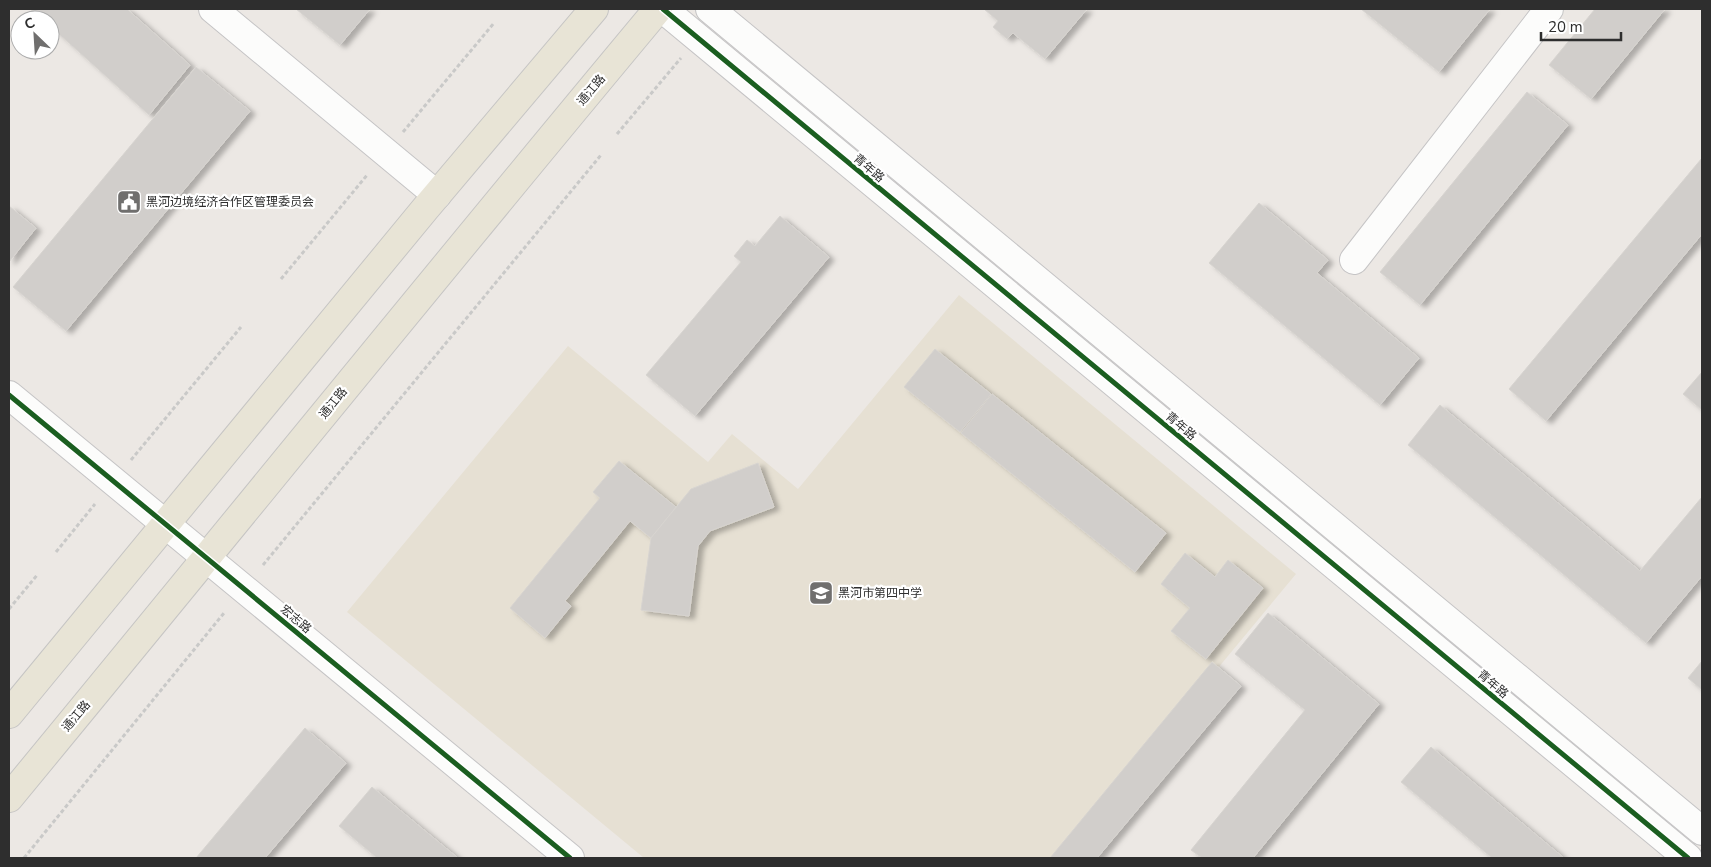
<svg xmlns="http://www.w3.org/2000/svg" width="1711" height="867" font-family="'Nunito Sans','Noto Sans SC',sans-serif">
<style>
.education{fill:#e6e0d3}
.building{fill:#d1cecb;stroke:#d7d4d0;filter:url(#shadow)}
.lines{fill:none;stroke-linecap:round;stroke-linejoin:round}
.minor-casing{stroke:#c5c4c5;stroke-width:30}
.major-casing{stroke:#c6c5c4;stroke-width:30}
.path{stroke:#c9c9c8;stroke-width:3;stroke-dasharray:4 2.5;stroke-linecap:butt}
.minor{stroke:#fcfcfb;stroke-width:28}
.major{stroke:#e8e4d6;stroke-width:28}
.cycleway-casing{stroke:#fff;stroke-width:8}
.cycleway{stroke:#1b5e20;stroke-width:5}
.labels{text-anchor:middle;stroke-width:4.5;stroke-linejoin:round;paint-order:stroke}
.street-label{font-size:12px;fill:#2e2e2e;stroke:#fff}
.poi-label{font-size:12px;fill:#2e2e2e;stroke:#fff;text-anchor:start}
</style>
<defs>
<filter id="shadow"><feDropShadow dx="5.5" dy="3" stdDeviation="2.5" flood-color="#0004"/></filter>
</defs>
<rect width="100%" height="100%" fill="#ece8e4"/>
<path class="education" d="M959,295L1296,574L1060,858H644L347,612L568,346L708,462L732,434L798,489Z"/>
<g class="building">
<path d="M30,9H127L190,65L149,115L50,26V20H43Z"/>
<path d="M296,9H370L340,45Z"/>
<path d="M984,9H1087L1045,59L1013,33L1007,39L993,27L998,21Z"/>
<path d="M1361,9H1490L1439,72Z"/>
<path d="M1595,9H1665L1591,99L1549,65Z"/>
<path d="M196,67L250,111L66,331L13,287Z"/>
<path d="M1527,92L1568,125L1420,305L1380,272Z"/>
<path d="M1702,158V234L1546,421L1509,389Z"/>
<path d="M1259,203L1328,260L1317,273L1419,358L1380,405L1209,263Z"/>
<path d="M9,206L36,228L9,262Z"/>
<path d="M780,216L829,257L695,416L646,375L741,262L734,256L747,240L755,246Z"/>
<path d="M935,349L991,394L960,432L904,387Z"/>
<path d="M1702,372V410L1683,394Z"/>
<path d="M992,394L1166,533L1135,572L961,433Z"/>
<path d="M1440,405L1640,571L1702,497V576L1646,643L1408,445Z"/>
<path d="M619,461L676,507L651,538L630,521L565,601L571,606L545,638L510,608L600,498L593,492Z"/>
<path d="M758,463L774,507L710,531L698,546L689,616L641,610L651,538L691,489Z"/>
<path d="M1185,553L1215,577L1228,560L1263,588L1206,659L1171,631L1190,608L1161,584Z"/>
<path d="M1268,613L1379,704L1253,858H1202L1191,850L1305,710L1235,654Z"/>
<path d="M1702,661V690L1688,678Z"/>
<path d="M1212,662L1241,686L1097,858H1050Z"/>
<path d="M305,728L346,763L265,858H196Z"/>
<path d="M1431,747L1564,858H1492L1401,782Z"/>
<path d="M372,787L458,858H377L339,826Z"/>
</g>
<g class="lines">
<defs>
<g id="minor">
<path d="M213,9L437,195"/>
<path d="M663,9L1688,858"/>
<path d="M710,9L1702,831"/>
<path d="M1354,260L1549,9"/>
<path d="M9,395L570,858"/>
</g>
<g id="major">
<path d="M9,714L425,209L594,9"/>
<path d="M9,798C226,535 440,270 658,9"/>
</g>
</defs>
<use href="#minor" class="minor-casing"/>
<use href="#major" class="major-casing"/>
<g class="path">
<path d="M403,132L494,23"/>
<path d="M617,134L681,58"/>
<path d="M281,279L368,174"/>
<path d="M131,460L241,327"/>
<path d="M56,552L95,504"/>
<path d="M263,565L601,155"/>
<path d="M9,609L38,574"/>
<path d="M24,858L224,613"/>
</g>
<use href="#minor" class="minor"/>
<use href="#major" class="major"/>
<defs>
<g id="cycleway">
<path d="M663,9L1688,858"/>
<path d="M9,395L570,858"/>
</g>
</defs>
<use href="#cycleway" class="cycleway-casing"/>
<use href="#cycleway" class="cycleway"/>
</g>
<defs>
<symbol id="civic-square" viewBox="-11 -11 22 22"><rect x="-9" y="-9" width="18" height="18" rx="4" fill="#706f6e" stroke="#fff"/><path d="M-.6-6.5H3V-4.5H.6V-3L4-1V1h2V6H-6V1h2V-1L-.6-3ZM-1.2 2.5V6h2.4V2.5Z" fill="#fff"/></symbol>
<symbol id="school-square" viewBox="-11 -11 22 22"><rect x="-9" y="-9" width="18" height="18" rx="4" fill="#706f6e" stroke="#fff"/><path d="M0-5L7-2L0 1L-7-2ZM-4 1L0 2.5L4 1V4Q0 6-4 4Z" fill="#fff"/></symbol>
</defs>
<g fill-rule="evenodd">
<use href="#civic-square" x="115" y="188" width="28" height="28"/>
<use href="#school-square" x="807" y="579" width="28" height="28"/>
</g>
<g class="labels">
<g class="street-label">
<text transform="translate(591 90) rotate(-50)" y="4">通江路</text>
<text transform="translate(869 168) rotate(40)" y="4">青年路</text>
<text transform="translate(333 403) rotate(-51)" y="4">通江路</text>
<text transform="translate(1181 426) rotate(40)" y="4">青年路</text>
<text transform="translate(296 619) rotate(40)" y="4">宏志路</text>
<text transform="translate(1493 684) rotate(40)" y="4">青年路</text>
<text transform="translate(76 716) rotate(-50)" y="4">通江路</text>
</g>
<g class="poi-label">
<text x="146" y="206">黑河边境经济合作区管理委员会</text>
<text x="838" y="597">黑河市第四中学</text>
</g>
</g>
<rect width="1711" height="867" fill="none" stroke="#2e2e2e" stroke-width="20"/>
<g transform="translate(35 35) rotate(335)"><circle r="24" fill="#ffffff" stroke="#ababab"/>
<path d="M0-4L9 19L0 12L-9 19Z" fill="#706f6e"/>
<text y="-8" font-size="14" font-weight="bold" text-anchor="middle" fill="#2e2e2e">С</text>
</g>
<path d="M1541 32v8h80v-8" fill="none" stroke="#2e2e2e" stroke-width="2.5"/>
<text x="1548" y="32" font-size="15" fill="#2e2e2e" stroke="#ffffff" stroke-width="4" paint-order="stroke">20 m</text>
</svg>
